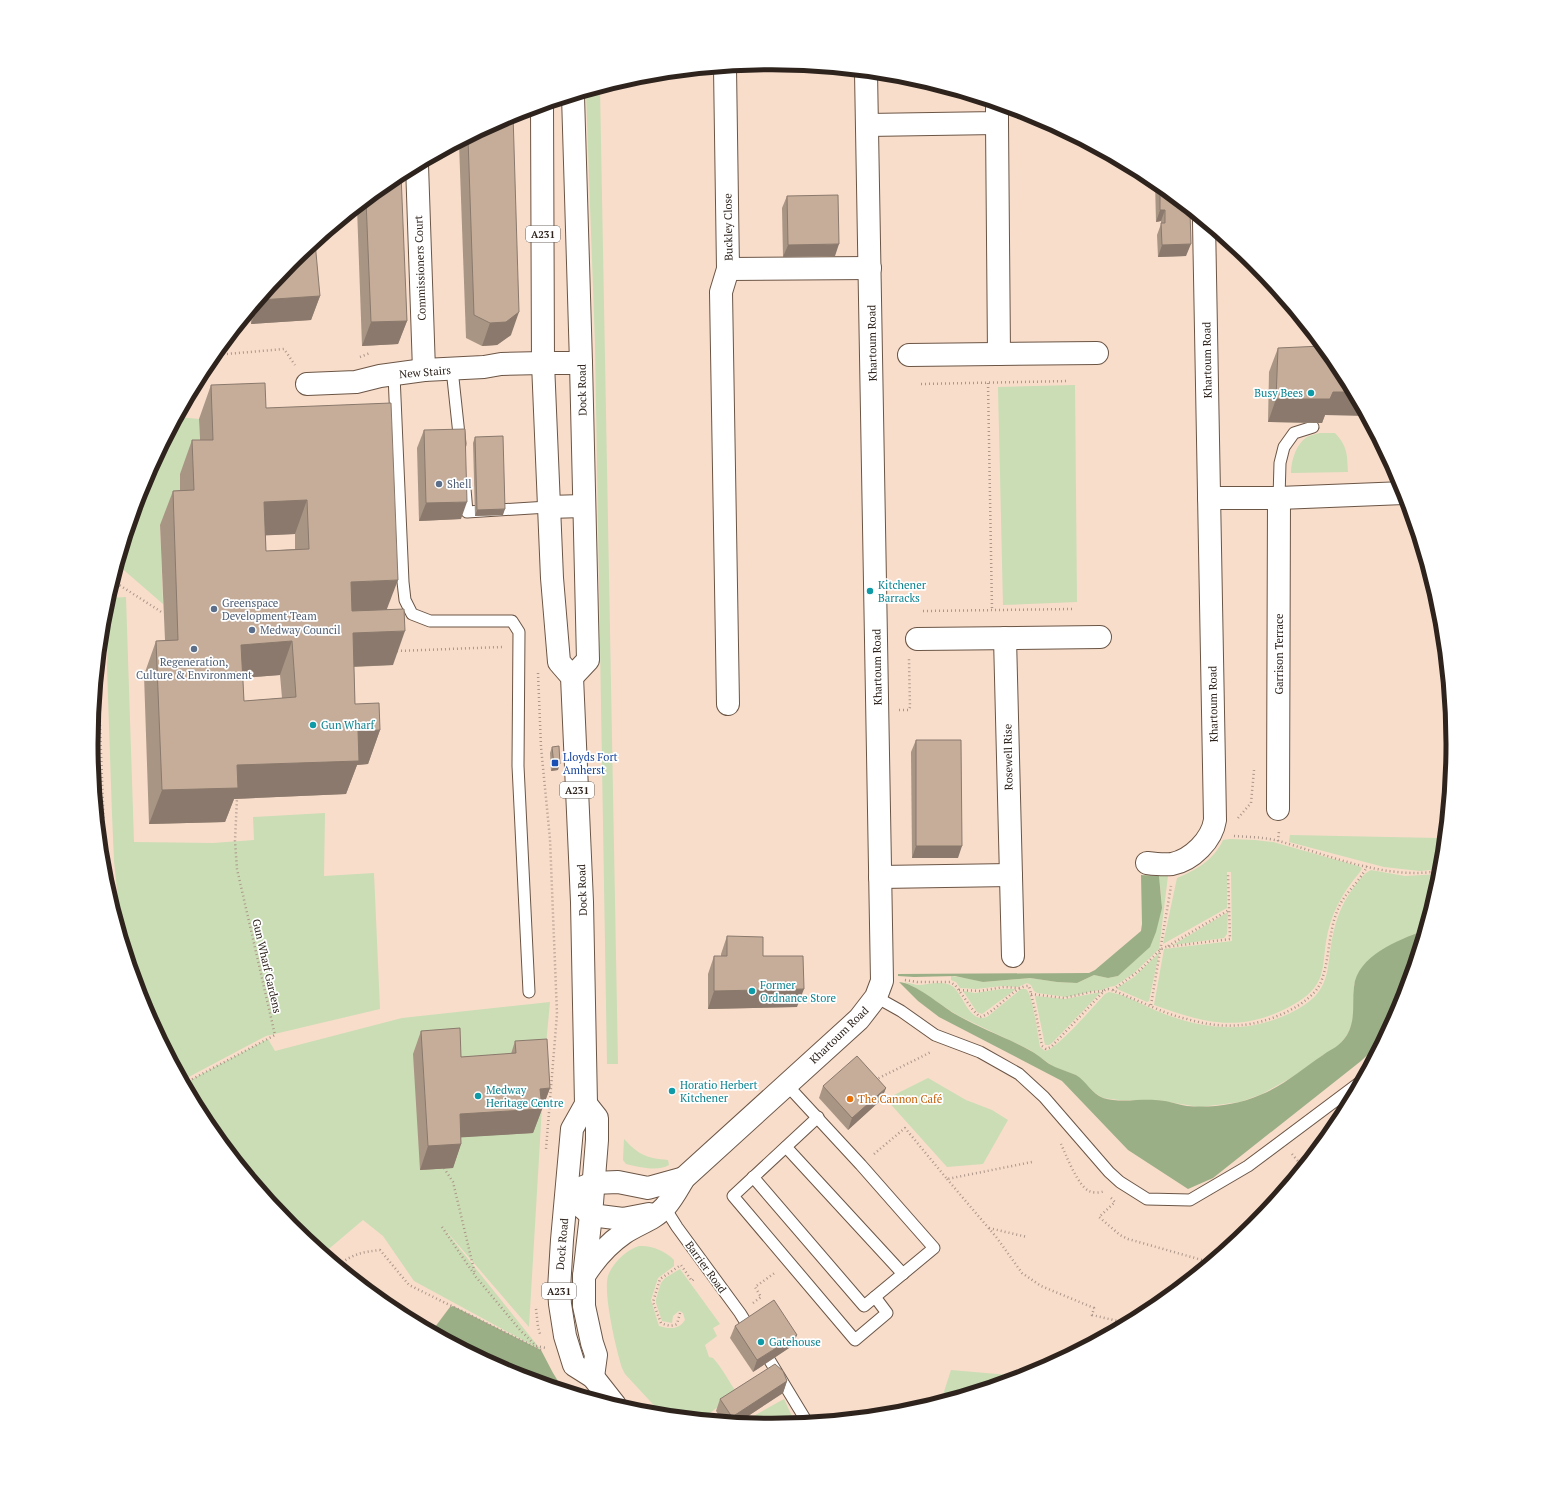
<svg xmlns="http://www.w3.org/2000/svg" width="1544" height="1488" font-family="'PT Serif',serif">
<style>
.green{fill:#caddb5}
.forest{fill:#9baf86}
.lines{fill:none;stroke-linecap:round;stroke-linejoin:round}
.lane-casing{stroke:#6b5545;stroke-width:13}
.street-casing{stroke:#6b5545;stroke-width:24}
.primary-casing{stroke:#6b5545;stroke-width:24}
.path{stroke:#ab9688;stroke-width:2.5;stroke-dasharray:1 3;stroke-linecap:butt}
.lane{stroke:#fff;stroke-width:11}
.street{stroke:#fff;stroke-width:22}
.primary{stroke:#fff;stroke-width:22}
.wall{fill:#a99584;fill-rule:evenodd}
.shaded-wall{fill:#8a796c}
.building{fill:#c5ad9a;stroke:#8a796c;fill-rule:evenodd}
.culture-dot{fill:#0f9aa8;stroke:#fff;stroke-width:1.5}
.service-dot{fill:#5c6f8a;stroke:#fff;stroke-width:1.5}
.transit-dot{fill:#1a4fb4;stroke:#fff;stroke-width:1.5}
.food-dot{fill:#e8710a;stroke:#fff;stroke-width:1.5}
.labels{text-anchor:middle;stroke-width:3.5;stroke-linejoin:round;paint-order:stroke}
.shield{fill:#fff;stroke:#6d6661;stroke-width:1}
.shield-label{font-size:10px;font-weight:bold;fill:#2e241d}
.street-label{font-size:11px;fill:#2e241d;stroke:#fff}
.culture-label{font-size:11px;fill:#0d838f;stroke:#fff;text-anchor:start}
.service-label{font-size:11px;fill:#4e5e75;stroke:#fff;text-anchor:start}
.transit-label{font-size:11px;fill:#164399;stroke:#fff;text-anchor:start}
.food-label{font-size:11px;fill:#c56008;stroke:#fff;text-anchor:start}
.rim{fill:none;stroke:#2e241d;stroke-width:5}
</style>
<rect width="100%" height="100%" fill="#f8ddcb"/>
<g class="green">
<path d="M600,88L618,1064H607L595,344L586,92Z"/>
<path d="M1075,385L1077,602L1003,605L998,387Z"/>
<path d="M178,417L199,419L201,474L181,524L160,525L163,604L118,565L143,483Z"/>
<path d="M1320,433H1335C1348,447 1347,455 1348,472L1291,473C1291,461 1296,444 1307,437C1311,435 1316,434 1320,433Z"/>
<path d="M126,597L134,842L213,843L254,840L253,817L325,813L324,876L374,873L380,1009L266,1036L183,1080L143,1004L122,937L114,861L112,814L107,667L109,598Z"/>
<path d="M1290,835L1438,838V841H1443L1441,869L1420,871L1384,867L1289,842Z"/>
<path d="M1230,839L1255,840L1273,842L1358,866L1362,868L1360,872C1342,893 1330,915 1326,942C1324,954 1324,968 1320,978C1314,992 1302,1000 1289,1007C1239,1033 1204,1023 1154,1005L1164,949L1232,941L1231,872H1227V908L1163,944L1177,878C1196,870 1214,860 1223,840Z"/>
<path d="M1371,870L1405,876L1440,874L1423,931L1391,945L1367,962L1357,977L1354,985V1014L1352,1024L1347,1035L1337,1048L1323,1055L1296,1075L1262,1094L1240,1102L1217,1105L1199,1107L1156,1100H1119L1103,1098L1095,1093L1076,1075L1054,1067L1030,1050L957,1015L916,988L904,982C909,983 913,984 917,985C927,985 943,980 952,986C963,993 969,1024 987,1017L1021,989H1026C1033,995 1038,1036 1040,1047L1045,1051C1056,1050 1095,1005 1105,994L1109,992C1124,994 1143,1005 1157,1011C1205,1031 1251,1035 1298,1009C1335,988 1325,965 1334,930C1338,914 1344,900 1354,887C1359,881 1364,873 1371,870Z"/>
<path d="M1159,876H1168L1159,949L1134,973L1115,986L1109,987L1102,990L1094,991L1066,997L1037,993L1034,991L1031,985L1027,983L1018,987L1002,986L976,989L960,988L956,982L951,980V976L966,978L983,982L1030,978L1057,982L1077,983L1094,975L1108,978L1118,976L1150,946L1162,904Z"/>
<path d="M1228,912L1227,934L1224,938L1173,945Z"/>
<path d="M1159,953L1149,1001L1147,1002L1117,989V988L1134,977Z"/>
<path d="M1002,989H1016L982,1014L977,1012L963,991L975,993Z"/>
<path d="M1101,992L1052,1043L1049,1045H1045L1035,996L1065,999Z"/>
<path d="M550,1002L545,1056L529,1327L441,1225L541,1350L414,1281L383,1236L363,1220L324,1253L290,1225L206,1122L185,1083L268,1039L275,1051L402,1018Z"/>
<path d="M928,1078L966,1100L992,1110L1008,1120L983,1164L947,1167L886,1099Z"/>
<path d="M624,1139C639,1155 646,1158 668,1160L669,1165C657,1172 639,1167 626,1164L623,1160Z"/>
<path d="M639,1246C651,1245 666,1251 674,1260V1266L658,1278L651,1300L659,1326C669,1329 679,1330 685,1320L683,1313L679,1311L673,1316L672,1323L662,1321L656,1303V1299L661,1283L665,1278L680,1269L720,1324L713,1328L717,1336L705,1345L709,1357L713,1358C723,1369 729,1382 737,1393L703,1418L662,1414L625,1374L622,1368C616,1349 603,1293 608,1276C612,1264 627,1249 639,1246Z"/>
<path d="M951,1370L1022,1376L941,1401Z"/>
<path d="M784,1399L795,1423L772,1425L743,1422Z"/>
</g>
<g class="forest">
<path d="M1141,875L1159,876L1162,908L1156,932L1150,947L1118,976L1108,978L1094,975L1077,983L1057,982L1030,978L983,982L955,976L914,977L898,976V974L1089,973L1095,970L1141,931L1142,924Z"/>
<path d="M1423,931L1401,1005L1381,1042L1361,1061L1213,1178L1188,1189L1128,1150L1062,1081L939,1017L918,1001L899,982C915,983 940,1005 955,1014C979,1028 1006,1037 1031,1051C1039,1055 1046,1063 1055,1067C1062,1070 1069,1072 1076,1075C1086,1081 1092,1094 1103,1098C1119,1103 1138,1099 1155,1100C1165,1100 1176,1104 1187,1106C1210,1108 1238,1105 1260,1095C1283,1086 1302,1069 1323,1055C1333,1048 1339,1047 1347,1035C1356,1019 1352,1004 1354,987C1357,956 1398,940 1423,931Z"/>
<path d="M453,1306L541,1350L553,1373L563,1389L511,1373L443,1337L435,1327L450,1307Z"/>
</g>
<g class="lines">
<defs>
<g id="lane">
<path d="M452,369L460,444"/>
<path d="M394,375L403,582L405,600L412,614L430,621H512L519,632L518,766L529,992"/>
<path d="M465,489L467,512L548,507"/>
<path d="M1279,498L1280,463L1284,447L1294,433L1313,427"/>
<path d="M876,997L901,1011L935,1035L980,1052L1019,1074L1044,1097L1109,1172L1120,1182L1147,1199L1190,1200L1248,1166L1359,1083"/>
<path d="M818,1117L733,1196L855,1340L887,1313L875,1297"/>
<path d="M786,1147L903,1274"/>
<path d="M753,1177L864,1306L934,1248L861,1165L787,1085"/>
<path d="M665,1208L677,1227L740,1313L748,1326"/>
<path d="M770,1361L807,1422"/>
</g>
<g id="street">
<path d="M725,68L728,269L870,268"/>
<path d="M997,123L999,354"/>
<path d="M867,125L997,123V104"/>
<path d="M417,165L424,370"/>
<path d="M909,355L1097,353"/>
<path d="M307,384L356,382L380,376L424,370L484,367L501,364L543,363"/>
<path d="M1209,498H1279L1404,493"/>
<path d="M1005,638L1013,956"/>
<path d="M917,639L1100,637"/>
<path d="M728,704L721,292L728,269"/>
<path d="M1278,809L1279,498"/>
<path d="M1147,863C1155,864 1164,865 1172,864C1192,860 1212,840 1215,820L1204,222"/>
<path d="M880,877L1011,875"/>
<path d="M649,1214L623,1219L591,1215L567,1194L593,1183L618,1182L648,1188L684,1178"/>
<path d="M584,1276C594,1260 608,1244 624,1233C637,1224 655,1219 665,1207C673,1198 678,1188 684,1178L859,1019L876,997L882,981L866,72"/>
</g>
<g id="primary">
<path d="M542,106L543,363L552,578L559,662L572,677L582,902L586,1104L572,1129L562,1240L559,1289L560,1304L565,1336L574,1365L593,1377L615,1405"/>
<path d="M543,363H581"/>
<path d="M548,507L584,506"/>
<path d="M572,677L588,660L581,363L573,96"/>
<path d="M586,1104L597,1118V1140L591,1215L584,1276V1306L592,1343L596,1355L593,1377"/>
</g>
</defs>
<use href="#lane" class="lane-casing"/>
<use href="#street" class="street-casing"/>
<use href="#primary" class="primary-casing"/>
<g class="path">
<path d="M215,355L284,349L295,365"/>
<path d="M360,357L370,353"/>
<path d="M988,383L992,610"/>
<path d="M921,384L1069,381"/>
<path d="M113,581L163,613"/>
<path d="M923,611L1073,609"/>
<path d="M397,651L502,647"/>
<path d="M98,673L106,883"/>
<path d="M538,673L541,747L550,839L557,1014L546,1149"/>
<path d="M899,710H909L910,707L909,659"/>
<path d="M1238,818L1251,803L1254,770"/>
<path d="M1234,836C1249,837 1264,837 1279,841C1331,856 1386,880 1440,871"/>
<path d="M1278,841L1279,831"/>
<path d="M1168,946L1229,910"/>
<path d="M135,980H141"/>
<path d="M905,980L917,982H950L955,985L973,1010L980,1017C996,1013 1014,985 1029,986L1036,1014L1042,1046L1046,1049L1051,1047L1105,990L1108,989C1116,991 1123,995 1131,998C1149,1005 1168,1015 1187,1019C1204,1024 1223,1027 1241,1025C1265,1024 1311,1006 1321,982C1330,959 1328,932 1338,909C1344,893 1360,882 1367,866"/>
<path d="M959,990L980,991L1004,987L1020,988"/>
<path d="M1113,990L1140,970L1161,949L1166,947L1230,939L1228,873"/>
<path d="M1031,994L1064,998L1091,992L1104,991"/>
<path d="M1151,1005L1171,886"/>
<path d="M875,1080L931,1052"/>
<path d="M185,1083L275,1035L237,869L235,841L237,798"/>
<path d="M1061,1144C1066,1155 1078,1186 1089,1191C1093,1193 1100,1193 1104,1191"/>
<path d="M874,1154L905,1128L947,1179L1032,1162"/>
<path d="M1292,1154L1302,1166"/>
<path d="M444,1168L453,1182L475,1274"/>
<path d="M947,1179L997,1238L1022,1273L1041,1286L1094,1308L1092,1315L1126,1323"/>
<path d="M1111,1198L1115,1202L1099,1217L1120,1235L1128,1239L1209,1262"/>
<path d="M442,1227L476,1277L520,1330L536,1346L546,1348"/>
<path d="M989,1228L1027,1237"/>
<path d="M339,1265C352,1254 363,1252 380,1250L409,1285L541,1350"/>
<path d="M753,1303L761,1297L755,1287L776,1272"/>
<path d="M536,1309L538,1327L540,1334"/>
<path d="M680,1313L677,1324C671,1327 666,1325 661,1323L653,1302L660,1279L681,1265L692,1281L694,1279"/>
</g>
<use href="#lane" class="lane"/>
<use href="#street" class="street"/>
<use href="#primary" class="primary"/>
</g>
<g class="wall">
<path d="M512,115L511,335L497,345L482,346L466,338L459,143Z"/>
<path d="M394,178L407,321L398,344L362,346L357,208Z"/>
<path d="M1155,182L1190,211L1186,256L1158,257L1157,235L1161,224V221L1156,222Z"/>
<path d="M787,196L835,256L783,257L782,208Z"/>
<path d="M291,262L320,296L311,320L251,324L250,312Z"/>
<path d="M1316,339L1338,366L1325,415L1322,423L1268,422L1269,372L1278,348L1316,347Z"/>
<path d="M211,385L266,408L387,610L393,665L354,667L355,704L380,730L368,764L357,765L346,794L234,799L225,822L149,824L144,675L156,641L165,640L160,525L173,491L180,490V474L192,440H200L199,419ZM295,534V549L266,551V535ZM280,675L282,698L244,701L243,678Z"/>
<path d="M424,430L461,519L419,521L417,448Z"/>
<path d="M475,437L503,515L475,516L473,443Z"/>
<path d="M916,740L958,858H912L911,752Z"/>
<path d="M552,747L558,770L551,771L550,753Z"/>
<path d="M727,936L763,956L797,1007L708,1009V974L714,956H721V954Z"/>
<path d="M421,1031L461,1057L511,1054L515,1041L550,1088L533,1133L461,1137V1144L453,1168L420,1170L413,1054Z"/>
<path d="M823,1086L886,1088L881,1100L848,1130L819,1098Z"/>
<path d="M735,1326L797,1335L792,1346L753,1372L730,1338Z"/>
<path d="M787,1381L783,1393L739,1422L722,1420L716,1411L720,1399Z"/>
</g>
<g class="shaded-wall">
<path d="M1160,210H1165L1161,221L1156,222Z"/>
<path d="M839,244L835,256L783,257L788,245Z"/>
<path d="M1191,244L1186,256L1158,257L1162,245Z"/>
<path d="M320,296L311,320L251,324L260,300Z"/>
<path d="M519,312L511,335L497,345L482,346L490,323Z"/>
<path d="M407,321L398,344L362,346L371,322Z"/>
<path d="M1333,392H1352L1365,416L1325,415L1322,423L1268,422L1276,399Z"/>
<path d="M307,500L295,534L252,536L264,502Z"/>
<path d="M467,502L461,519L419,521L426,503Z"/>
<path d="M505,509L503,515L475,516L477,510Z"/>
<path d="M398,580L385,614L338,616L351,582Z"/>
<path d="M405,631L393,665L340,667L353,633Z"/>
<path d="M292,641L280,675L228,679L241,645Z"/>
<path d="M380,730L368,764L357,765L346,794L234,799L225,822L149,824L162,790L237,765L358,731Z"/>
<path d="M560,764L558,770L551,771L554,765Z"/>
<path d="M916,846H962L958,858H912Z"/>
<path d="M804,989L797,1007L708,1009L714,991Z"/>
<path d="M550,1088L533,1133L451,1138L460,1114L540,1089Z"/>
<path d="M886,1088L881,1100L848,1130L852,1118Z"/>
<path d="M461,1144L453,1168L420,1170L428,1146Z"/>
<path d="M797,1335L792,1346L753,1372L757,1360Z"/>
<path d="M787,1381L783,1393L739,1422L730,1421L732,1417Z"/>
</g>
<g class="building">
<path d="M513,114L519,312L506,322L490,323L474,315L468,138Z"/>
<path d="M401,174L407,321L371,322L366,200L394,178Z"/>
<path d="M1160,186L1190,211L1191,244L1162,245L1161,223H1165V210H1160Z"/>
<path d="M838,195L839,244L788,245L787,196Z"/>
<path d="M315,242L320,296L260,300L291,262Z"/>
<path d="M1322,346L1338,366L1352,392H1333L1330,399H1276L1278,348Z"/>
<path d="M265,383L266,408L391,403L398,580L351,582L352,611L404,609L405,631L353,633L355,704L379,703L380,730L358,731L359,761L237,765L238,788L162,790L156,641L178,640L173,491L194,490L192,440H213L211,385ZM307,500L309,549L266,551L264,502ZM292,641L296,697L244,701L241,645Z"/>
<path d="M465,429L467,502L426,503L424,430Z"/>
<path d="M503,436L505,509L477,510L475,437Z"/>
<path d="M916,740H961L962,846H916Z"/>
<path d="M559,746L560,764L554,765L552,747Z"/>
<path d="M727,936L763,937V956H803L804,989L714,991V956H727Z"/>
<path d="M460,1028L461,1057L516,1053L515,1041L547,1039L550,1088L540,1089L542,1109L460,1114L461,1144L428,1146L421,1031Z"/>
<path d="M857,1056L886,1088L852,1118L823,1086Z"/>
<path d="M774,1300L797,1335L757,1360L735,1326Z"/>
<path d="M775,1364L783,1371L787,1381L732,1417L720,1399Z"/>
</g>
<g class="culture-dot">
<circle cx="1311" cy="393" r="4"/>
<circle cx="870" cy="591" r="4"/>
<circle cx="313" cy="725" r="4"/>
<circle cx="752" cy="991" r="4"/>
<circle cx="672" cy="1091" r="4"/>
<circle cx="478" cy="1096" r="4"/>
<circle cx="761" cy="1342" r="4"/>
</g>
<g class="service-dot">
<circle cx="439" cy="484" r="4"/>
<circle cx="214" cy="609" r="4"/>
<circle cx="252" cy="630" r="4"/>
<circle cx="194" cy="649" r="4"/>
</g>
<rect class="transit-dot" x="551" y="759" width="8" height="8" rx="2"/>
<circle class="food-dot" cx="850" cy="1099" r="4"/>
<g class="labels">
<g class="shield">
<rect x="526" y="226" width="34" height="16" rx="3"/>
<rect x="560" y="782" width="34" height="16" rx="3"/>
<rect x="542" y="1283" width="34" height="16" rx="3"/>
</g>
<g class="shield-label">
<text x="543" y="238">A231</text>
<text x="577" y="794">A231</text>
<text x="559" y="1295">A231</text>
</g>
<g class="street-label">
<text transform="translate(728 227) rotate(-91)" y="4">Buckley Close</text>
<text transform="translate(420 268) rotate(-92)" y="4">Commissioners Court</text>
<text transform="translate(872 343) rotate(-91)" y="4">Khartoum Road</text>
<text transform="translate(1207 360) rotate(-91)" y="4">Khartoum Road</text>
<text transform="translate(425 372) rotate(-5)" y="4">New Stairs</text>
<text transform="translate(582 390) rotate(-91)" y="4">Dock Road</text>
<text transform="translate(1279 654) rotate(-90)" y="4">Garrison Terrace</text>
<text transform="translate(877 667) rotate(-91)" y="4">Khartoum Road</text>
<text transform="translate(1213 704) rotate(-91)" y="4">Khartoum Road</text>
<text transform="translate(1008 757) rotate(-91)" y="4">Rosewell Rise</text>
<text transform="translate(582 890) rotate(-92)" y="4">Dock Road</text>
<text transform="translate(267 966) rotate(77)" y="4">Gun Wharf Gardens</text>
<text transform="translate(839 1035) rotate(-44)" y="4">Khartoum Road</text>
<text transform="translate(562 1244) rotate(-85)" y="4">Dock Road</text>
<text transform="translate(706 1267) rotate(54)" y="4">Barrier Road</text>
</g>
<g class="culture-label">
<text x="1303" y="397" text-anchor="end">Busy Bees</text>
<text x="878" y="589">Kitchener<tspan x="878" dy="13">Barracks</tspan></text>
<text x="321" y="729">Gun Wharf</text>
<text x="760" y="989">Former<tspan x="760" dy="13">Ordnance Store</tspan></text>
<text x="680" y="1089">Horatio Herbert<tspan x="680" dy="13">Kitchener</tspan></text>
<text x="486" y="1094">Medway<tspan x="486" dy="13">Heritage Centre</tspan></text>
<text x="769" y="1346">Gatehouse</text>
</g>
<g class="service-label">
<text x="447" y="488">Shell</text>
<text x="222" y="607">Greenspace<tspan x="222" dy="13">Development Team</tspan></text>
<text x="260" y="634">Medway Council</text>
<text x="194" y="666" text-anchor="middle">Regeneration,<tspan x="194" dy="13">Culture &amp; Environment</tspan></text>
</g>
<g class="transit-label">
<text x="563" y="761">Lloyds Fort<tspan x="563" dy="13">Amherst</tspan></text>
</g>
<g class="food-label">
<text x="858" y="1103">The Cannon Café</text>
</g>
</g>
<path d="M0 0H1544V1488H0ZM98 744a674 674 0 1 1 1348 0a674 674 0 1 1-1348 0Z" fill="#fff" fill-rule="evenodd"/>
<path class="rim" d="M98 744a674 674 0 1 1 1348 0a674 674 0 1 1-1348 0Z"/>
</svg>
